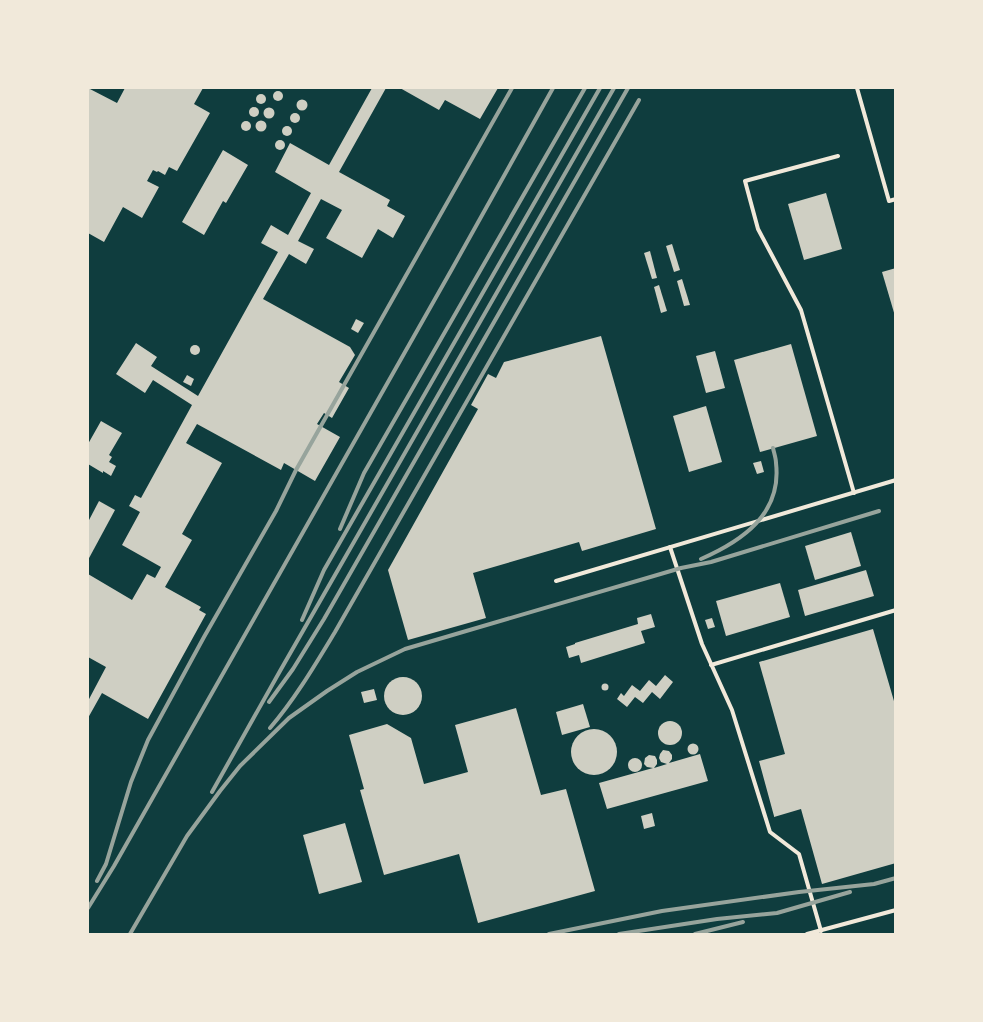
<svg xmlns="http://www.w3.org/2000/svg" width="983" height="1022" font-family="'Fira Sans',sans-serif">
<style>
.building{fill:#cfcfc3}
.lines{fill:none;stroke-linecap:round;stroke-linejoin:round}
.service{stroke:#f1e9da;stroke-width:4}
.rail{stroke:#97a49c;stroke-width:4}
</style>
<rect width="100%" height="100%" fill="#0f3d3e"/>
<g class="building">
<path d="M88,88L117,103L125,88H203L194,104L210,113L177,171L169,167L165,175L158,171L157,172L153,170L147,181L159,187L142,218L123,207L104,242L88,233Z"/>
<path d="M372,88H386L339,172L390,200L387,206L405,216L393,238L378,229L362,258L326,238L342,210L321,199L298,241L314,249L306,264L289,254L263,299L350,347L355,355L339,382L349,388L332,418L324,413L317,424L340,437L315,481L284,463L281,470L197,424L186,443L222,463L182,534L192,540L165,587L201,607L199,610L206,614L148,719L102,693L88,718V701L106,667L88,657V574L132,600L147,574L155,578L161,567L122,545L140,512L129,506L135,495L141,498L192,405L153,380L145,393L116,374L136,343L157,357L151,366L198,396L278,252L261,243L271,225L288,235L311,193L275,172L290,143L329,165Z"/>
<path d="M400,88H498L480,119L445,100L439,110Z"/>
<circle cx="278" cy="96" r="5"/>
<circle cx="261" cy="99" r="5"/>
<circle cx="302" cy="105" r="5.5"/>
<circle cx="254" cy="112" r="5"/>
<circle cx="269" cy="113" r="5.5"/>
<circle cx="295" cy="118" r="5"/>
<circle cx="261" cy="126" r="5.5"/>
<circle cx="246" cy="126" r="5"/>
<circle cx="287" cy="131" r="5"/>
<circle cx="280" cy="145" r="5"/>
<path d="M223,150L248,165L226,203L223,201L204,235L182,222Z"/>
<path d="M826,193L842,249L804,260L788,204Z"/>
<path d="M672,244L680,270L674,272L666,246Z"/>
<path d="M650,251L657,278L652,279L644,253Z"/>
<path d="M896,268V316H895L882,272Z"/>
<path d="M682,279L690,305L684,306L677,281Z"/>
<path d="M659,285L667,311L661,313L654,287Z"/>
<path d="M356,319L364,323L358,333L351,329Z"/>
<path d="M601,336L656,529L582,551L579,542L473,573L486,618L408,640L388,570L478,409L471,405L488,374L496,378L504,362Z"/>
<path d="M791,344L817,436L760,452L734,360Z"/>
<circle cx="195" cy="350" r="5"/>
<path d="M715,351L725,388L706,393L696,356Z"/>
<path d="M187,375L194,379L191,386L183,382Z"/>
<path d="M706,406L722,462L689,472L673,416Z"/>
<path d="M101,421L122,433L109,455L112,457L109,462L116,466L111,476L103,471V473L88,464V444Z"/>
<path d="M761,461L764,472L757,474L753,463Z"/>
<path d="M99,501L115,510L88,560V522Z"/>
<path d="M851,532L861,566L815,580L805,546Z"/>
<path d="M866,570L874,596L805,616L798,590Z"/>
<path d="M780,583L790,617L726,636L716,601Z"/>
<path d="M651,614L655,627L641,631L645,643L581,663L579,655L569,658L566,647L575,644V643L638,624L637,618Z"/>
<path d="M712,618L715,627L708,629L705,620Z"/>
<path d="M873,629L896,708V863L822,884L801,809L774,817V816L759,761L785,754L759,662Z"/>
<path d="M665,675L673,682L660,699L652,692L643,703L635,697L627,707L617,699L621,693L624,696L632,685L640,691L649,680L656,686Z"/>
<circle cx="403" cy="696" r="19"/>
<circle cx="605" cy="687" r="3.5"/>
<path d="M374,689L377,700L364,703L361,692Z"/>
<path d="M583,704L590,727L562,735L556,712Z"/>
<path d="M516,708L541,795L566,789L595,891L478,923L459,854L384,875L360,790L364,789L349,735L387,724L411,738L424,784L468,772L455,725Z"/>
<circle cx="670" cy="733" r="12"/>
<circle cx="594" cy="752" r="23"/>
<circle cx="693" cy="749" r="5.5"/>
<path d="M663,750L669,751L672,755V759L669,763L700,754L708,781L607,809L599,783L653,768L647,767L644,764L645,758L649,755L655,756L657,760V764L654,768L667,764L661,762L659,758L660,754Z"/>
<circle cx="635" cy="765" r="7"/>
<path d="M652,813L655,826L644,829L641,816Z"/>
<path d="M345,823L362,882L319,894L303,835Z"/>
</g>
<g class="lines">
<g class="service">
<path d="M857,88L889,201L896,199"/>
<path d="M838,156L745,181L758,229L801,310L854,493"/>
<path d="M670,547L702,644L732,710L770,832L799,854L821,931"/>
<path d="M556,581L896,480"/>
<path d="M711,665L896,610"/>
<path d="M807,934L896,910"/>
</g>
<g class="rail">
<path d="M340,529L364,473L585,88"/>
<path d="M701,559C742,541 782,514 776,463C776,458 774,453 773,448"/>
<path d="M302,620L324,570L600,88"/>
<path d="M269,702L293,669L324,619L628,88"/>
<path d="M270,728C295,699 315,665 335,632L639,100"/>
<path d="M212,792L280,671L614,88"/>
<path d="M97,881L106,864L131,782L148,740L204,637L276,511L296,470L512,88"/>
<path d="M88,908L114,866L452,269L553,88"/>
<path d="M130,934L187,836L220,791L240,766L289,718L327,691L357,672L405,649L681,568L711,562L879,511"/>
<path d="M549,934L662,911L799,892L874,884L896,878"/>
<path d="M619,934L717,919L777,913L850,892"/>
<path d="M695,934L743,922"/>
</g>
</g>
<rect width="983" height="1022" fill="none" stroke="#f1e9da" stroke-width="178"/>
</svg>
